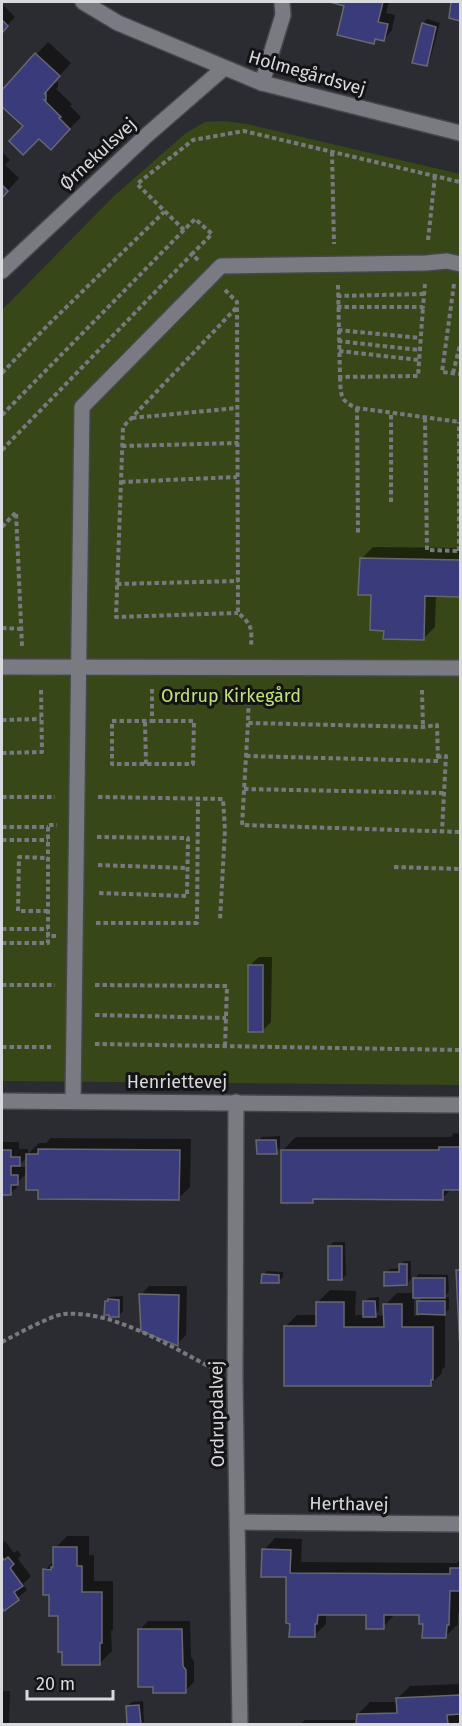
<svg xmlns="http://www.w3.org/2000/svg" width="462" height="1726" font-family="'Fira Sans',sans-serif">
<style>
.green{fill:#384717}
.shadow{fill:#0007;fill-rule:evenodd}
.building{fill:#393b7b;stroke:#67686f;stroke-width:1.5}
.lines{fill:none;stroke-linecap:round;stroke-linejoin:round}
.minor-casing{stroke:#46474d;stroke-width:18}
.path{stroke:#78797e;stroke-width:4;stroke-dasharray:4.5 3;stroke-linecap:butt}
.minor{stroke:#7a7b82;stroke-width:15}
.labels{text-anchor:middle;stroke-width:6;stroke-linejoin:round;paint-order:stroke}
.street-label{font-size:18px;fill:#d9dade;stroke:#141417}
.park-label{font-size:18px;fill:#c0e279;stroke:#141417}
</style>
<rect width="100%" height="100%" fill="#2b2c32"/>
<path class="green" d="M223,121L247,124L460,174V1085L2,1081V310L114,196L186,133L205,122Z"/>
<g class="shadow">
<path d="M333,2H389L386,13L395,15L392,30L384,39L377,38L373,42L346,4Z"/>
<path d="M2,4L15,17L2,31Z"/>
<path d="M427,19L440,23L430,60L426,64L423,24Z"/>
<path d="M48,42L71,63L53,83L58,82V87L56,89L72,104L70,106L81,117L51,148L2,105V92Z"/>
<path d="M2,152L10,160L5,165L19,178L2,197Z"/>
<path d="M373,547L460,548V595H436L435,627L423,639L385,629L361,559Z"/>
<path d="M259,957H272L271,1022L262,1031L250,965Z"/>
<path d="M454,1133L460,1134V1189H452L442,1198H317L313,1202L282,1151L296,1137H451Z"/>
<path d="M280,1136V1148L276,1152L258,1141L262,1137Z"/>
<path d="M51,1138L191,1139L190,1187L178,1199L40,1189L27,1173L19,1181V1185L10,1194H2V1142H19V1149H28V1154L39,1143H46ZM27,1157V1167H17Z"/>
<path d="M334,1242H345L346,1275L342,1279L329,1246Z"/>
<path d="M404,1261H411V1279L407,1284L386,1273L390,1269L400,1268V1265Z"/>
<path d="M460,1268V1322L458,1271Z"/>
<path d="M267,1271L283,1272V1277L278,1282L263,1275Z"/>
<path d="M419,1274L448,1275L449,1292L444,1297H449V1309L442,1316H445V1367L442,1369V1373L430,1385L285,1327L297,1315H318V1302L330,1290L356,1291L355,1315H365L364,1302L369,1298L379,1297V1311L375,1315L385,1316V1305L397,1293H415L414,1279ZM414,1297H423L419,1301V1316H414Z"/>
<path d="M149,1286H187L186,1335L177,1344L141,1295Z"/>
<path d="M123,1296V1311L119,1316L106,1302L110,1297Z"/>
<path d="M67,1536H89V1555H94V1581H113V1630L111,1631L112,1651L100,1663L60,1615L50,1593L45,1570L55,1560V1548Z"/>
<path d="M275,1538L302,1539L301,1562L457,1563L460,1559V1611L458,1614V1624L446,1636L420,1614H395L383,1627L368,1613H326V1624L314,1636L288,1576L264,1550Z"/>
<path d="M5,1541L14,1553L18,1550L21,1555L18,1559L31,1576L23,1584L27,1590L4,1609L2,1605V1544Z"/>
<path d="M148,1621H190L191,1657L194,1661V1682L185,1691L140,1630Z"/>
<path d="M460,1684V1721L456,1724H300L305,1720H358V1714L370,1702H398V1698L410,1686Z"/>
<path d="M2,1691H10L9,1724H2Z"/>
<path d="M143,1701L144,1722L142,1724H128L127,1706L132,1702Z"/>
</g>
<g class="building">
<path d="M330,2H383L378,22L388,24L384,41L375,39L374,44L337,35L344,6Z"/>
<path d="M451,2H460V21L449,18Z"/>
<path d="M2,20L8,26L2,33Z"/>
<path d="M422,23L436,27L427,66L412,63Z"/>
<path d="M35,53L60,76L44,94L46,93V100H44L61,117L59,118L70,129L51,150L39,139L23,155L9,141L23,126L2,107V90Z"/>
<path d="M2,185L8,191L2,198Z"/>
<path d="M360,558L460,560V597L425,596L424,640L383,639L384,631L370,630L371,595H358Z"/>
<rect x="248" y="965" width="15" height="67"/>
<path d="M256,1140H276L277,1154H257Z"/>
<path d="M439,1147H460V1190H443V1200L313,1199V1203H281V1150H439Z"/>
<path d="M38,1149L180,1150L179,1200L38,1199V1190H26V1154H38Z"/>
<path d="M2,1150H11V1157H20V1166H11V1175H18V1185H11V1195H2Z"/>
<rect x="328" y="1246" width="14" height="34"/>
<path d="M399,1264H407V1285L384,1286V1272H399Z"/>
<path d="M456,1270H460V1351Z"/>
<path d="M262,1274L279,1275V1283H261Z"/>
<rect x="413" y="1278" width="32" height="20"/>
<path d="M139,1294L179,1295L178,1346L141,1331Z"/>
<path d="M108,1299L119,1300V1317H109V1315H104L105,1301H108Z"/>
<path d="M363,1301H375L376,1317H363Z"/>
<path d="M417,1301H445V1315L417,1314Z"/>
<path d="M316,1302H344V1327H384L383,1304H402V1327H433V1380H431V1386H284V1326H316Z"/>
<path d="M53,1547H77V1566H82V1592H102V1643H100V1665H62V1652H58V1616H49V1595H43V1569L51,1570V1567H53Z"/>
<path d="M262,1549L291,1550L290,1573L450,1574V1568H460V1591H450L449,1625H447L446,1638H422L423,1624H419V1615H384V1629H366V1615H318L317,1624H315V1637H289L290,1624L286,1623V1577H261Z"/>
<path d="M2,1557L4,1560L8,1557L14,1564L10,1568L23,1586L14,1592L19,1600L4,1611L2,1608Z"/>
<path d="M138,1629H182L183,1666L186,1670V1693H153V1687H138Z"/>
<path d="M460,1695V1714L447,1715L448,1724H356L357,1714L397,1713L396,1698Z"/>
<path d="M139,1705L141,1724H127L126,1706Z"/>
</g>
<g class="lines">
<defs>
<g id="minor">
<path d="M83,2L118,23L262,83L460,133"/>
<path d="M262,83L283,15L282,2"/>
<path d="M2,271L147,135L224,68"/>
<path d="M2,667L460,668"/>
<path d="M2,1101L460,1105"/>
<path d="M73,1101L82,407L221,266L426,263L447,261L460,264"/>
<path d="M236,1102L235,1379L240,1724"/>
<path d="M238,1522L460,1524"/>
</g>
</defs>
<use href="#minor" class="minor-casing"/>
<g class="path">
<path d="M332,152L334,244"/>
<path d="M428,240L435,176"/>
<path d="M198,260L192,254L212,234L195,219L184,230L137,184L193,140L244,131L460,182"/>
<path d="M454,284L442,372L460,374"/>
<path d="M338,285L340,377L418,376L423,307"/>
<path d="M225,290L237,302L238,613C252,624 252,629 251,647"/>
<path d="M337,296L424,294"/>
<path d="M337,307H423L425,284"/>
<path d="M236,308L123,427L116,617L238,613"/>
<path d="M338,330L420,338"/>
<path d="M338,341L419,350"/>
<path d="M339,351L419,360"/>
<path d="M2,373L49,324L164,212"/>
<path d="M453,373L460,345"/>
<path d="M340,377C341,394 339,401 357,408L460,422"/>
<path d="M357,408L358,535"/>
<path d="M2,415L184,230"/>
<path d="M132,418L237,408"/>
<path d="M425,418L427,550L460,551"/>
<path d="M122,446L238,443"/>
<path d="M2,450L192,254"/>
<path d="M121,482L237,477"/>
<path d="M391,502V413"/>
<path d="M2,527L16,512L22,646"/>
<path d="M459,551V422"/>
<path d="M117,584L238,581"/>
<path d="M2,628L22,629"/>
<path d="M152,689V721H112V764H193L194,721H152"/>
<path d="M422,690L423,727"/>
<path d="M2,720L41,719"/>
<path d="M145,722L146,764"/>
<path d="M248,723L242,825L460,832"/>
<path d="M2,753L42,752L41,689"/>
<path d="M246,756L438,761L437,725L423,727L248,723L249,687"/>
<path d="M437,757L446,756L442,831"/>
<path d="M244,789L444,793"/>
<path d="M2,797H55"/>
<path d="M98,797L223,799L225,830L220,920"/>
<path d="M2,827H48"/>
<path d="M97,837L188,838L187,896L97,893"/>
<path d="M2,840H48"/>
<path d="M98,865L187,868"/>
<path d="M394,867L460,869"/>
<path d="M48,911H18L19,857L48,858"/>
<path d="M96,923H197L198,798"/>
<path d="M2,929H48"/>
<path d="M56,936H48V825H57"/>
<path d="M2,943H48V936"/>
<path d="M2,985H55"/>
<path d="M95,985L227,986L225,1046"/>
<path d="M95,1015L226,1018"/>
<path d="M95,1044L460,1050"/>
<path d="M2,1047H51"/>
<path d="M2,1342C15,1335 52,1315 64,1314C114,1310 171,1347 214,1369"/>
</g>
<use href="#minor" class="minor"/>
</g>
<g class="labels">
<g class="street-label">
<text transform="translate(307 73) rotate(16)" y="6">Holmegårdsvej</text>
<text transform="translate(98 154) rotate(-43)" y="6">Ørnekulsvej</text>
<text x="177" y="1088">Henriettevej</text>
<text transform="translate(217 1414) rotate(-91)" y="6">Ordrupdalvej</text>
<text transform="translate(349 1504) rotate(1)" y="6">Herthavej</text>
</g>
<g class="park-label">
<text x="231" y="702">Ordrup Kirkegård</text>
</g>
</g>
<rect width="462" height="1726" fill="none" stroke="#d9dade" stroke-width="6"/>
<path d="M27 1690v9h86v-9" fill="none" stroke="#d9dade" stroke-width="3"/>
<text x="36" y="1690" font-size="18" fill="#d9dade" stroke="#141417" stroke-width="4.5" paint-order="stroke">20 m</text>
</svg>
